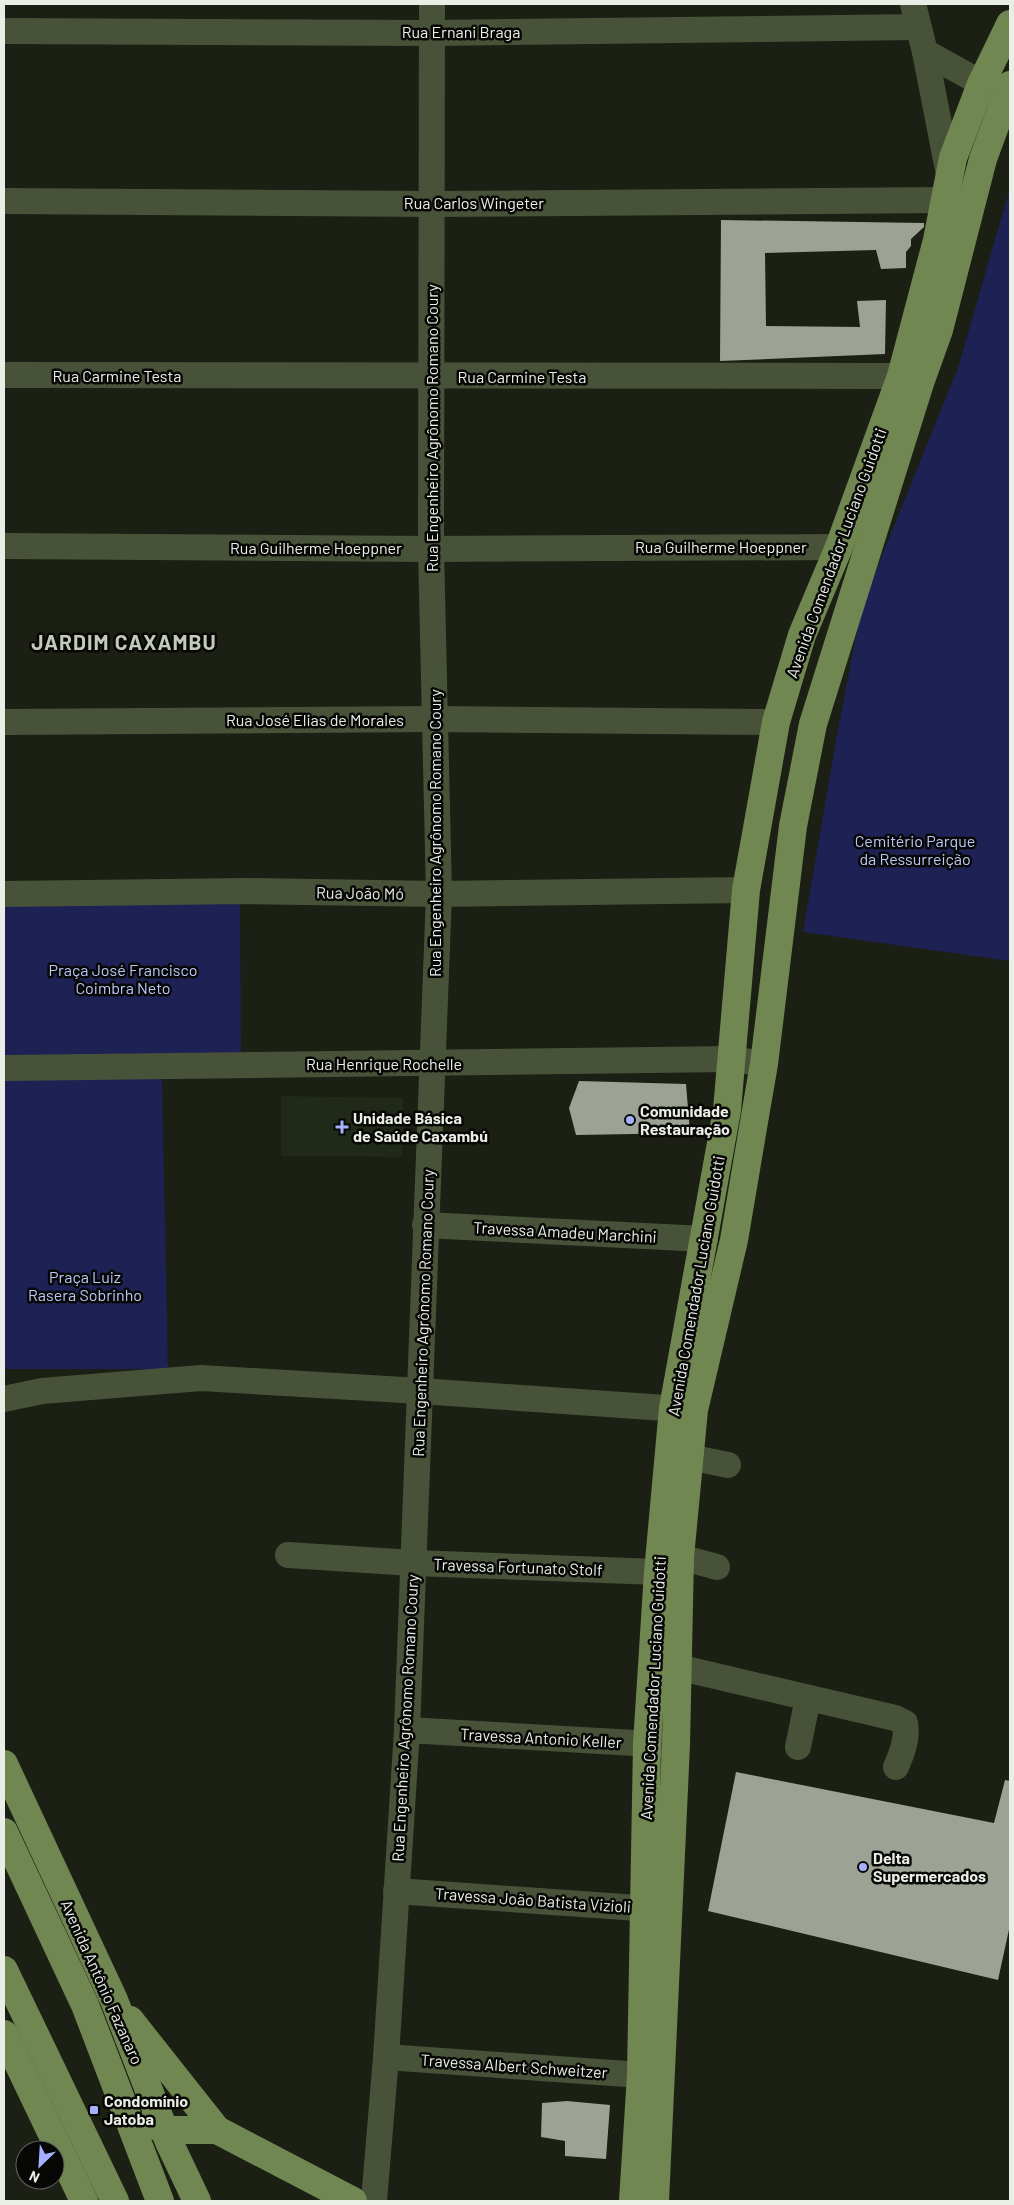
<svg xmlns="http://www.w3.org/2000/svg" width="1014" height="2205" font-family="Barlow,sans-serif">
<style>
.built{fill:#212918}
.green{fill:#1e2154}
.building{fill:#9ca294}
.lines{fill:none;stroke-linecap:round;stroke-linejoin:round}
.minor{stroke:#485239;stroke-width:26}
.major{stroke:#718752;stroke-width:28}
.poi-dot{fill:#a5b1fc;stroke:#070805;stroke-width:2}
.labels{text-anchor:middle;stroke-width:5;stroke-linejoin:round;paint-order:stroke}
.street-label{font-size:16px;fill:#eaeee6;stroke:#070805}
.park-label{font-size:16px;fill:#bcc7fb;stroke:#070805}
.poi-label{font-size:16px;font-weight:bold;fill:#eaeee6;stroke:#070805;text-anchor:start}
.district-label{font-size:21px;font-weight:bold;letter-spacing:1px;fill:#c3cabb;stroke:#070805}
</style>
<rect width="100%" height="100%" fill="#1b1f14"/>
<path class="built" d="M281,1096L403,1098L402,1157L281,1156Z"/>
<g class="green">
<path d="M1010,188V961L803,932L837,735L862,605L958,368Z"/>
<path d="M240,899L241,1059H4V900Z"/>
<path d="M4,1078L162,1079L168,1369H4Z"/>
</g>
<g class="building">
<path d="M721,220L924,223V227L911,239V246L906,252V268L881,269L876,250L765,253L766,326L860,327L857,301L886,300L885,354L720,361Z"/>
<path d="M579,1081L686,1084L690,1133L576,1135L569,1108Z"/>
<path d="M736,1772L994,1823L1005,1780L1010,1781V1925L998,1980L708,1911Z"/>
<path d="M567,2101L610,2105L606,2159L565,2156V2141L541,2137L542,2103Z"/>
</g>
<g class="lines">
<g class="minor">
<path d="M913,4L925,52L949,175"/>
<path d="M4,31L432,33L918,27"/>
<path d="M925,52L1001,94"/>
<path d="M4,201L433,204L944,200"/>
<path d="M4,375L901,376L920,383"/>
<path d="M4,546L431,549L839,547"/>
<path d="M4,722L436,719L776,722"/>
<path d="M4,894L246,891L439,894L746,890"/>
<path d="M4,1068L732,1059L764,1064"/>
<path d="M425,1225L705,1239"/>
<path d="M4,1399L42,1391L201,1378L420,1391L694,1410"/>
<path d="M689,1457L728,1465"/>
<path d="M288,1555L413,1563L658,1572"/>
<path d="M680,1557L717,1567"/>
<path d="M677,1667L895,1718L905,1723C908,1738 902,1753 896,1767"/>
<path d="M407,1730L670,1745"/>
<path d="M798,1747L808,1698"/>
<path d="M396,1891L667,1910"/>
<path d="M386,2057L641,2075"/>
<path d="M374,2201L386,2057L407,1730L439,894L431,549L432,4"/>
</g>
<g class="major">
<path d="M4,1764L114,2000L169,2142L197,2201"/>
<path d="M4,1832L85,2005L160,2201"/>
<path d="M4,1970L115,2201"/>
<path d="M130,2020L217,2130L353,2201"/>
<path d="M4,2034L84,2201"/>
<path d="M150,2123L164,2130H217"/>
<path d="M633,2201L641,2075L647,1744L658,1572L673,1408L727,1110L746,890L776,722L802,635L839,547L901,376L937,240L953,158L981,84L1010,24"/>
<path d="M655,2201L676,1745L680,1557L694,1410L734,1240L755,1116L764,1064L793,826L813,724L920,383L939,330L983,159L1010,85"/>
</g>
</g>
<g class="poi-dot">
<circle cx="630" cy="1120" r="5"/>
<path d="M339.5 1119.5h5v5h5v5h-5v5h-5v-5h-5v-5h5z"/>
<circle cx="863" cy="1867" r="5"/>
<rect x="89" y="2105" width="10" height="10" rx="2.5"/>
</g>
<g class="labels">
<g class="street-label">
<text x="461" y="38">Rua Ernani Braga</text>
<text x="474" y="209">Rua Carlos Wingeter</text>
<text x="117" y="382">Rua Carmine Testa</text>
<text x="522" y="383">Rua Carmine Testa</text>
<text transform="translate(432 428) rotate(-90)" y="6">Rua Engenheiro Agrônomo Romano Coury</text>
<text x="721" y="553">Rua Guilherme Hoeppner</text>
<text x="316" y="554">Rua Guilherme Hoeppner</text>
<text transform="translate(836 553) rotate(-70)" y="6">Avenida Comendador Luciano Guidotti</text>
<text x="315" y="726">Rua José Elias de Morales</text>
<text transform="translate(435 833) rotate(-90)" y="6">Rua Engenheiro Agrônomo Romano Coury</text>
<text transform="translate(360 893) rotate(1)" y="6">Rua João Mó</text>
<text x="384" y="1070">Rua Henrique Rochelle</text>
<text transform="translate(565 1232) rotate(3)" y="6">Travessa Amadeu Marchini</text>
<text transform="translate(696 1286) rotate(-80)" y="6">Avenida Comendador Luciano Guidotti</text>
<text transform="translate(423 1313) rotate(-88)" y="6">Rua Engenheiro Agrônomo Romano Coury</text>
<text transform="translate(518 1567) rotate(2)" y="6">Travessa Fortunato Stolf</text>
<text transform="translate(653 1688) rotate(-87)" y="6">Avenida Comendador Luciano Guidotti</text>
<text transform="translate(405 1718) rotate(-87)" y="6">Rua Engenheiro Agrônomo Romano Coury</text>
<text transform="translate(541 1738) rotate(3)" y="6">Travessa Antonio Keller</text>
<text transform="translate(533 1900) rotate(4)" y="6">Travessa João Batista Vizioli</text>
<text transform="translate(102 1982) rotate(66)" y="6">Avenida Antônio Fazanaro</text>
<text transform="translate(514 2066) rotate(4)" y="6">Travessa Albert Schweitzer</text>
</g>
<g class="park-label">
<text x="915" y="847">Cemitério Parque<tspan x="915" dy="18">da Ressurreição</tspan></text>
<text x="123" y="976">Praça José Francisco<tspan x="123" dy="18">Coimbra Neto</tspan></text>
<text x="85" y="1283">Praça Luiz<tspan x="85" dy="18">Rasera Sobrinho</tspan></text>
</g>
<g class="poi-label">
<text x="640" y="1117">Comunidade<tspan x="640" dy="18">Restauração</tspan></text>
<text x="353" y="1124">Unidade Básica<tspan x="353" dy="18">de Saúde Caxambú</tspan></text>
<text x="873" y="1864">Delta<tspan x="873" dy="18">Supermercados</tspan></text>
<text x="104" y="2107">Condomínio<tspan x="104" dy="18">Jatoba</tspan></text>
</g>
<g class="district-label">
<text x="124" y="650">JARDIM CAXAMBU</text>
</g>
</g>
<rect width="1014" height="2205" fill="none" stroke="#eaeee6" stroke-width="10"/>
<g transform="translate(40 2165) rotate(205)"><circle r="24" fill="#070805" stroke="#62645f"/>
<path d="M0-4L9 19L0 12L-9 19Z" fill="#a5b1fc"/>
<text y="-8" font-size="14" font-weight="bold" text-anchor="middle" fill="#eaeee6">N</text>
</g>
</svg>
